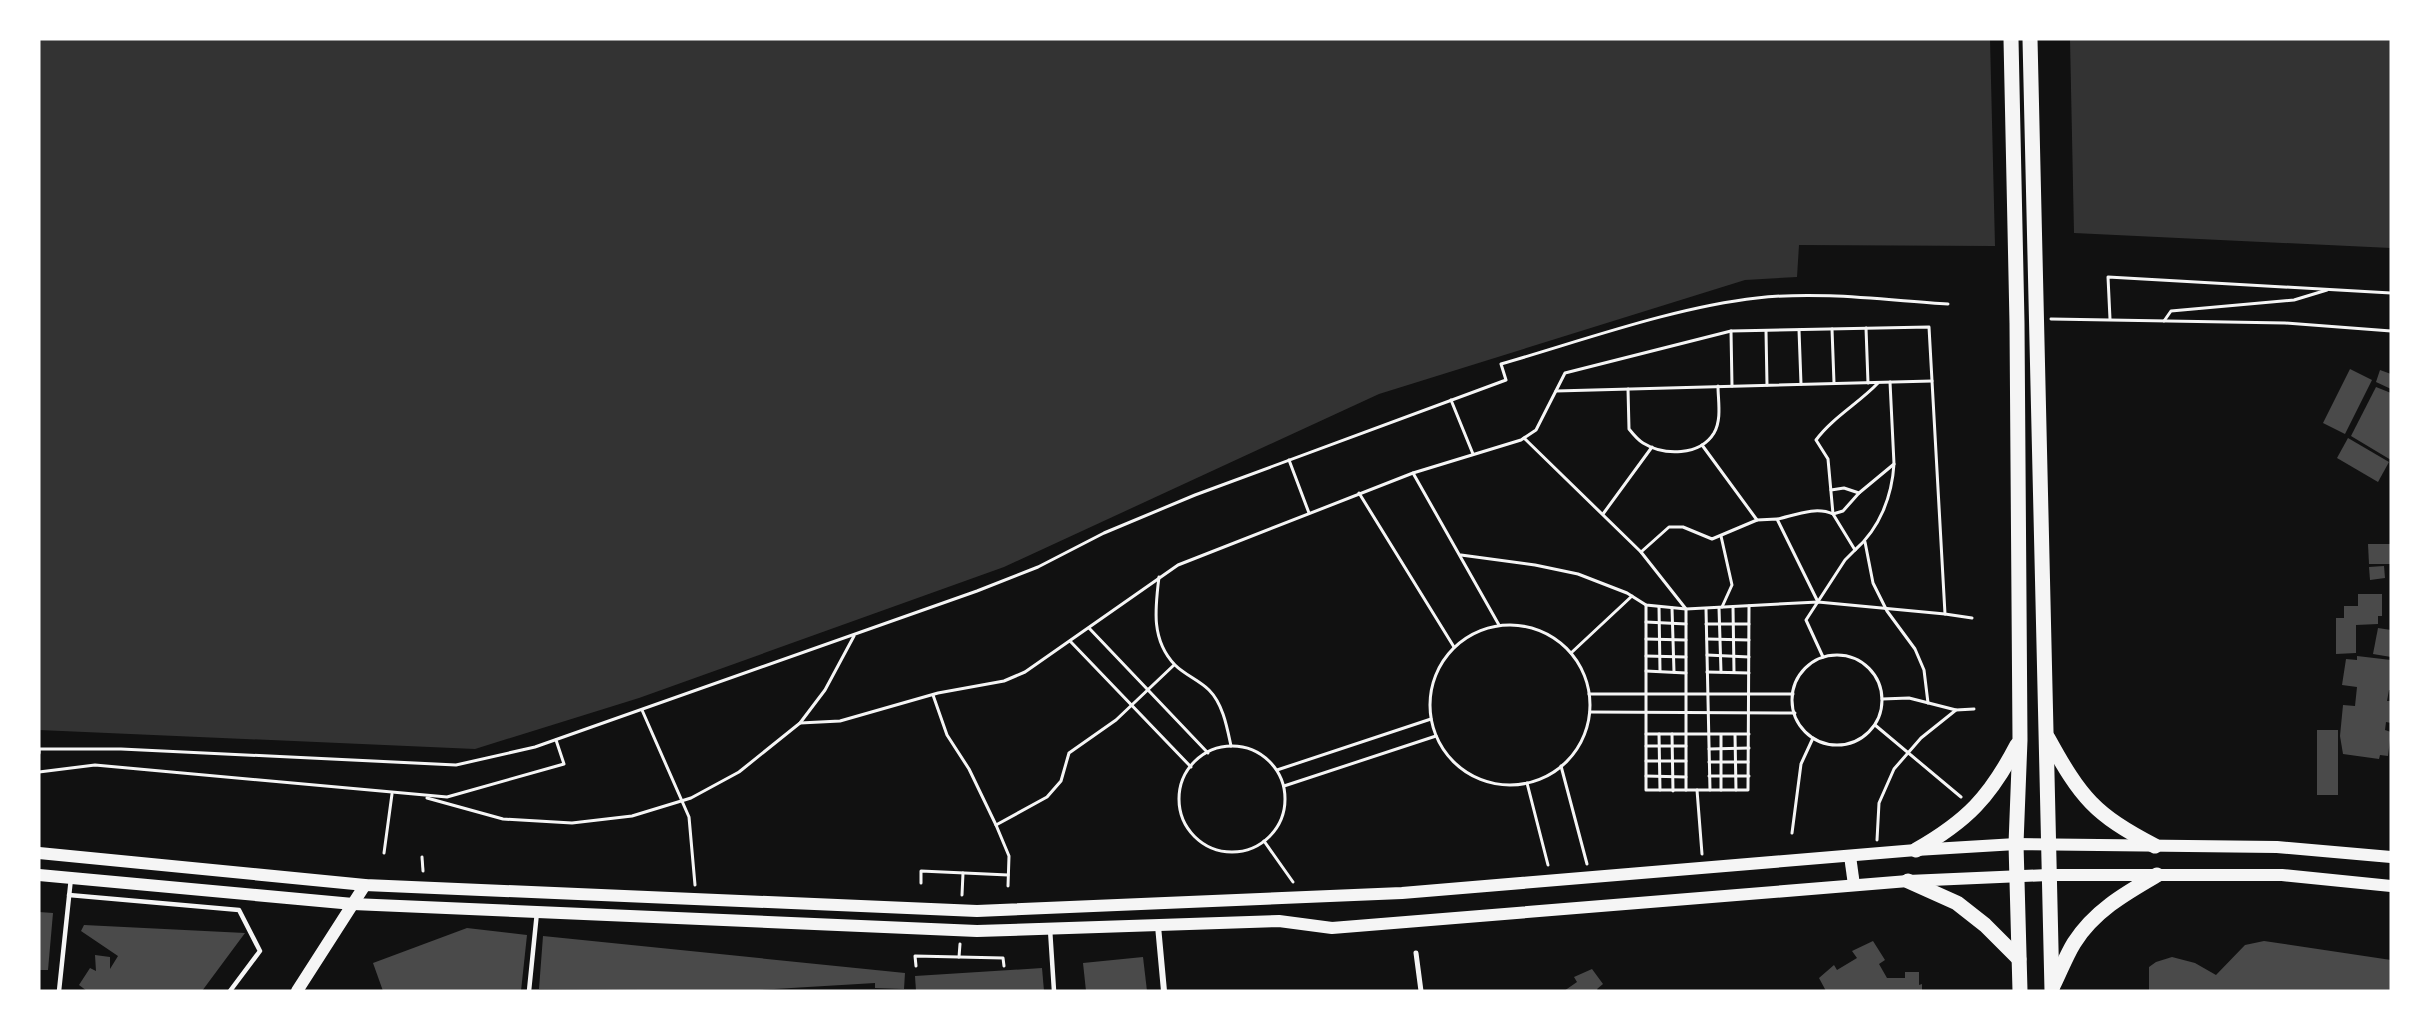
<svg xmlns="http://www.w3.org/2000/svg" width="2430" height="1030" font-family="'Open Sans',sans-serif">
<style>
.water{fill:#333}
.building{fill:#4a4a4a}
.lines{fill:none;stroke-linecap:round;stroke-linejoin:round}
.path{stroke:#f5f5f5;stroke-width:3}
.service{stroke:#f5f5f5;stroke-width:4.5}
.pedestrian{stroke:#f5f5f5;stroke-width:5}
.minor{stroke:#f5f5f5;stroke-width:6}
.secondary{stroke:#f5f5f5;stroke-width:12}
.primary{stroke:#f5f5f5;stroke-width:15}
</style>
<rect width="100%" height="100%" fill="#111"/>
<g class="water">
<path d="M39,39H1990L1995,246L1799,245L1797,277L1745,280L1379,394L1004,567L639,698L475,749L39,730Z"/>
<path d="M2070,39H2391V248L2074,233Z"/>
</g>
<g class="building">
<path d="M2350,369L2372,380L2345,434L2323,423Z"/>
<path d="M2380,370L2391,374V389L2376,382Z"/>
<path d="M2376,387L2391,393V460L2351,436Z"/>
<path d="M2348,438L2389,462L2378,482L2337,458Z"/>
<path d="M2368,544H2390L2391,564H2369Z"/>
<path d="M2384,566L2385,578L2370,580L2369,567Z"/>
<path d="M2358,594H2382V616H2378V624L2356,625V653L2336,654V618H2344V606H2358Z"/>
<path d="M2378,628L2391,630V657L2373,654Z"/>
<path d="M2357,656L2391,660V690H2389L2387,701H2391V723L2386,722L2385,730L2391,732L2388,756L2380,755L2379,759L2343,754L2340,736L2343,705L2355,706L2357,687L2342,685L2346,659L2357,660Z"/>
<rect x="2317" y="730" width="21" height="65"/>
<path d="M39,912L53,913L48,970H39Z"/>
<path d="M84,925L245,933L202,991H87L79,985L90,968L96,971L95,955L110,957V969L118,956L81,931Z"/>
<path d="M467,928L527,935L521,991H383L373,963Z"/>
<path d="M543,936L905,973L904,989L875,988V983L742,991L539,989Z"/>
<path d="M1873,941L1885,960L1879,964L1887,978H1905V972H1919V985L1922,984V991H1826L1819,978L1834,965L1837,970L1857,958L1852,951Z"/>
<path d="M2264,941L2391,960V991H2149V967L2156,962L2172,957L2195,963L2216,975L2245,945Z"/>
<path d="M1143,957L1147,991H1086L1083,963Z"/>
<path d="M1042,968L1044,991H916L915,976Z"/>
<path d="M1592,969L1603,984L1597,989L1598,991H1564L1577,982L1574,977Z"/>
</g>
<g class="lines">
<g class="path">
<path d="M2051,319L2285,323L2391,331"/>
<path d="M2110,319L2108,277L2391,293"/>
<path d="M2164,321L2171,311L2294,300L2327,290"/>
<path d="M1866,328L1868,383"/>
<path d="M1832,329L1834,383"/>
<path d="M1799,330L1801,384"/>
<path d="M1731,331L1732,386"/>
<path d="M1766,331L1767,385"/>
<path d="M1628,389L1629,429C1633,434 1638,440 1643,443C1664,456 1700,456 1714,433C1722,419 1718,401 1718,386"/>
<path d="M1556,391L1932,381"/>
<path d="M1451,400L1473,454"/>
<path d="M1524,438L1641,552L1686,609V790"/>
<path d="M1702,445L1757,520L1777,519L1818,602"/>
<path d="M1289,460L1309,513"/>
<path d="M1413,473L1499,625"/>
<path d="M1831,490L1844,488L1859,493L1894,464L1890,382"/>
<path d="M1359,493L1454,647"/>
<path d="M1603,514L1652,447"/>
<path d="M1778,519C1795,515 1816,506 1833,514L1843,511L1859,493"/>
<path d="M1721,536L1732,585L1722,607"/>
<path d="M1865,542L1873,583L1887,611L1915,649L1924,670L1928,703"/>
<path d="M1855,550C1880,528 1892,496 1894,464"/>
<path d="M1641,552L1669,527H1683L1712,539L1757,520"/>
<path d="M1461,555L1535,565L1578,574L1627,593L1646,605L1686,609L1818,602L1945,614"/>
<path d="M1159,577C1155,609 1151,640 1175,665C1185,675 1199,680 1209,690C1223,704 1227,727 1231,746"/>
<path d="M1646,605V790H1748L1749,606"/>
<path d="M1659,607L1660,671"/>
<path d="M1733,607L1734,672"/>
<path d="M1672,608L1674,672"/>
<path d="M1719,608L1721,672"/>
<path d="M1706,609L1710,790"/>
<path d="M1646,622L1686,624"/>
<path d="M1706,624H1749"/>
<circle cx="1510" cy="705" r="80"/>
<path d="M1089,628L1208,753"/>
<path d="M1646,639L1686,640"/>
<path d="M1707,639L1749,640"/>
<path d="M1070,641L1191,767"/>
<path d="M1571,653L1632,596"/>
<path d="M1707,655L1749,657"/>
<circle cx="1837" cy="700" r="45"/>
<path d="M1646,656L1686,657"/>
<path d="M1823,657L1806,620L1845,560L1855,550L1833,514L1828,459L1816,440C1832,418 1859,403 1878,383"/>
<path d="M1646,671L1686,673"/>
<path d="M1707,672L1749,673"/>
<path d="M1589,694H1793"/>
<path d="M933,695L947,735L969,769L996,825"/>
<path d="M1882,699L1909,698L1956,710"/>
<path d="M642,710L689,817L695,885"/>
<path d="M1590,712L1795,713"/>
<path d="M800,723L840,721L938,693L1004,681L1025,672L1178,565L1413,473L1521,440L1536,430L1565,373L1731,331L1929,327L1945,614L1972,618"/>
<path d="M1875,725L1961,797"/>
<path d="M1646,734H1749"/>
<path d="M1659,734L1660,790"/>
<path d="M1672,734L1673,791"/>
<path d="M1721,735V790"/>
<path d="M1735,735L1736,790"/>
<path d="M1646,746H1686"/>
<circle cx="1232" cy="799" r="53"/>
<path d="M1709,749L1749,748"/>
<path d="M39,753V749H121L456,765L535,747L977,591L1038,567L1104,533L1195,495L1506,380L1501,364C1581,341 1675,307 1757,298C1819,291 1885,300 1948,304"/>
<path d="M1646,761H1686"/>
<path d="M1709,762H1748"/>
<path d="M1561,766L1587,864"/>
<path d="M1277,770L1431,719"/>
<path d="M39,772L95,765L447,797L564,764L556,740"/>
<path d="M1646,776L1686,777"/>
<path d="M1709,776H1749"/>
<path d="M1527,783L1548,865"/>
<path d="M1284,786L1436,736"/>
<path d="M1697,790L1702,854"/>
<path d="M427,798L503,819L572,823L632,816L691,798L739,772L800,723L825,690L854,636"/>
<path d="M1792,833L1801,764L1813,738"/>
<path d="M1877,840L1879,803L1894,769L1921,738L1956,710L1974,709"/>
<path d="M1264,841L1293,882"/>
<path d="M384,853L392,794"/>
<path d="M422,857L423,871"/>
<path d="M921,883V871L1008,875"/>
<path d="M1008,886L1009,856L996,825L1047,797L1061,781L1069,753L1116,720L1174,665"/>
<path d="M962,895L963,873"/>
<path d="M959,957L960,944"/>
<path d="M916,966L915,956L1003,958L1004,966"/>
</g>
<g class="service">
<path d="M69,895L239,910L260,951L230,991"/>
<path d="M1050,929L1054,991"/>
<path d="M59,991L71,878"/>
<path d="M529,991L537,912"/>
</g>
<path class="pedestrian" d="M1416,953L1421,991"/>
<path class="minor" d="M1158,926L1164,991"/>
<g class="secondary">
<path d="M39,853L365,885L977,911L1402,893L1916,850L2016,844L2277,847L2391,857"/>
<path d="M1850,856L1854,885"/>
<path d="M39,875L353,904L977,931L1279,921L1332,928L1908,881L2048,875H2282L2391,886"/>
<path d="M297,991L365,885"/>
</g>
<g class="primary">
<path d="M2011,39L2017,323L2020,740L2016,844L2020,991"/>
<path d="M2030,39L2052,991"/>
<path d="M2048,738C2081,798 2094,814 2155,846"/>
<path d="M1916,850C1967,821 1990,797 2017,745"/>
<path d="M1908,881L1957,903L1985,925L2019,959"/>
<path d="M2053,986C2060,972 2066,956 2074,943C2094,911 2126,893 2157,875"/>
</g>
</g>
<rect width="2430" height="1030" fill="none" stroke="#ffffff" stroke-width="81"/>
</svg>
